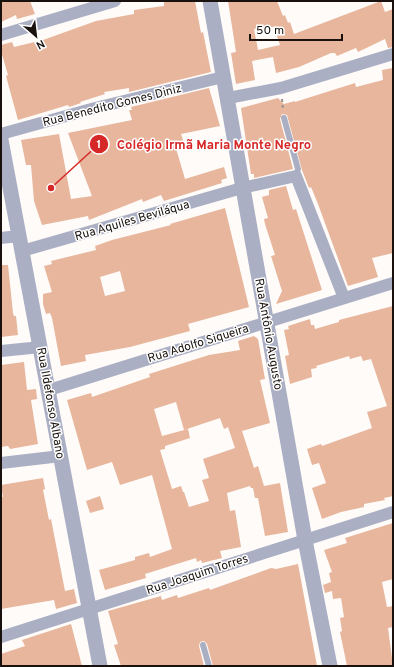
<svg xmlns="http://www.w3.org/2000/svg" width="394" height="667" font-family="Overpass,sans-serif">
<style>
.building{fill:#e7b69c;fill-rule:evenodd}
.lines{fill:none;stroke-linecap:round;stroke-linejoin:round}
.path{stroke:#98928f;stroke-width:2;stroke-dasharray:3 3;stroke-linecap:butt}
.service{stroke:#aaafc4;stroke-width:6}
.minor{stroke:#aaafc4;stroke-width:12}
.tertiary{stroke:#aaafc4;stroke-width:15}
.labels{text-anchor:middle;stroke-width:3;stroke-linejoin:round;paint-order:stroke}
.street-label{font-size:12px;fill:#18110d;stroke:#fff}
.leader{fill:none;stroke:#d62828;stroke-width:1.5}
.callout-dot{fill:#d62828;stroke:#fff;stroke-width:1.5}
.mark-label{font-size:12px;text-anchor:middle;font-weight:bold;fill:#fff}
.callout-label{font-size:13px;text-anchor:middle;font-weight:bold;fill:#d62828;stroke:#fff;stroke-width:3;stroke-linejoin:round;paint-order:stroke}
</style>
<rect width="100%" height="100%" fill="#fffbf9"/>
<g class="building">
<path d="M1,1H30L35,14L17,19L16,15L1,22Z"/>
<path d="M195,1L201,33L203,32L211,72L129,92V88L104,92L105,94L80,102L81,103L69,107L68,105L18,120L6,76L8,75L1,51V45L12,42L14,47L43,40L96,21L134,14V10L164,6V2Z"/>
<path d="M228,1H277L283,16L285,15L288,23L290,22L294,34L381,1L385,12L393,9V47L388,48L385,39L358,52L356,48L337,56L335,53H331L299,67L276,73L273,57L252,61L255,80L236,84L231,53L236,52ZM274,27L280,45L258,50L254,29Z"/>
<path d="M393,68V253L372,258L378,277L348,286L318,204L311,187L309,188L302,170L287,115L282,114L280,119L293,169L254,178V174H251L241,108L278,98L284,104L295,101V102L355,83L356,87L383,80L382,70Z"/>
<path d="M209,88L220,126L181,134L184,143L175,145L185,179L224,167L227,178L221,180L222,183L164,201L161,195L143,202L142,199L89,220L88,216L42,225L34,201L31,165H26L21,140L59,134L71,199L92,196L68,133L132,120L129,110H132L131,107Z"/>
<path d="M286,186L293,210L296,209L322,290L276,304L282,291L271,256L275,255L265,224L264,219L268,218L262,197L269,195V190Z"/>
<path d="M225,208L249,307L188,324L190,331L130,347L85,355L86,361L61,366L52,318L50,313L46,314L43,304V294L52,292L44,266L52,264L51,261L96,250L95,246L112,240L171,225L170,224ZM120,271L125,291L105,296L100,277Z"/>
<path d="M1,265H8L13,313L14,316H16L18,335L1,337Z"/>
<path d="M393,306V496L384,498L385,500L364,504V507L341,512L322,519L312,488L326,483L319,463L312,465L307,449L321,444L322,446L372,428L367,412L387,406L371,359L363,361L361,356L350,359L349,356L316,366L317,368L311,369L312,377L290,384L285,356L289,355L284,330L289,329L288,326L310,319L311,325H314L315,329L339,322V320Z"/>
<path d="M254,336L258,339L265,379L260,380L270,423L242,431L254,468L258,466L264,486L280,483L288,532L265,536L258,498H255L253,488H251L250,486L227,493L230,511L235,510L241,547L220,551L222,558L202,563L201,560L197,562L196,558L145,574L146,578L105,590L99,570L135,560V557L149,553L150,557L172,549L152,475L120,485L112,462L87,470L67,400L91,393L92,397L150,377L149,374L209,355L240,350L238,341ZM176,402L184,430L220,418L224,429L228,427L235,448L203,459L209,478L202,480L209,501L189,507L184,492H183L181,486L172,489L160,450L165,449V446L190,438L188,429L162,436L154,409Z"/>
<path d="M24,362L27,390L36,389L37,399L31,400L38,444L10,449L8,446L1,447V365Z"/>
<path d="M43,478L45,489L43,490L49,520L51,519L65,591L74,589L77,603L56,609L54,600L1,609V497H3L1,485Z"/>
<path d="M100,496L104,509L90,513L86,501Z"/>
<path d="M393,523V579L382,582L387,607L393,606V627L388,628L393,666H347L340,632L342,631L340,618L344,617L341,598L333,599L332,591L325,593L323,585L331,582L329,573L332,572L324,550L347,543L345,538Z"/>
<path d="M298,564L317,666H213L207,644L204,641L200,642L199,646L204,666H121L114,645L118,644L108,611L161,596L162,600L177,595L178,598L209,588L210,590L271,568L276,569Z"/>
<path d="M71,624L82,666H1V654L25,646L22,640Z"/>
</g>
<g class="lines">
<path class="path" d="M282,99L283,110"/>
<g class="service">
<path d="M284,118L298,169L296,176"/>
<path d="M203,645L209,666"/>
</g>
<g class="minor">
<path d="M1,35L115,1"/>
<path d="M228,98L281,88L393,54"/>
<path d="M1,134L95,108L223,77"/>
<path d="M1,238L19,236"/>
<path d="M22,251L242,188L296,176L344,298"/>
<path d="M1,351L41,347"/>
<path d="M49,390L393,283"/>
<path d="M1,463L61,456"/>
<path d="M1,637L393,512"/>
</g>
<g class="tertiary">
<path d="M210,1L305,540L330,666"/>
<path d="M1,140L100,666"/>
</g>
</g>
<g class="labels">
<g class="street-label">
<text transform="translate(112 105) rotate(-14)" y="4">Rua Benedito Gomes Diniz</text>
<text transform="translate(132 220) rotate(-16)" y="4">Rua Aquiles Beviláqua</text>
<text transform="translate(269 334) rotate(80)" y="4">Rua Antônio Augusto</text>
<text transform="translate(198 343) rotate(-17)" y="4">Rua Adolfo Siqueira</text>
<text transform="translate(51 403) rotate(80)" y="4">Rua Ildefonso Albano</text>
<text transform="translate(197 574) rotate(-18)" y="4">Rua Joaquim Torres</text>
</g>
</g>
<path class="leader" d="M51 188L99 144"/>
<g class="callout-dot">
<circle cx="51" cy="188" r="4"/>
<circle cx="99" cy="144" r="10"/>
</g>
<g class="mark-label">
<text x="99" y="148">1</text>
</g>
<g class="callout-label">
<text x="214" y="149">Colégio Irmã Maria Monte Negro</text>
</g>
<rect width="394" height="667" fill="none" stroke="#18110d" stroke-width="4"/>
<g transform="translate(36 36) rotate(152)" stroke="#ffffff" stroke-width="3" paint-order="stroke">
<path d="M0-3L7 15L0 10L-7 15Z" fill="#18110d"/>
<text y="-6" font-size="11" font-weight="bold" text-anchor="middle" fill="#18110d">N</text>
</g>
<path d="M250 34v6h92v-6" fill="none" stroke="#18110d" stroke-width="2"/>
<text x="256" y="34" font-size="12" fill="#18110d" stroke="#ffffff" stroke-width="3" paint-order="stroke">50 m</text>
</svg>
